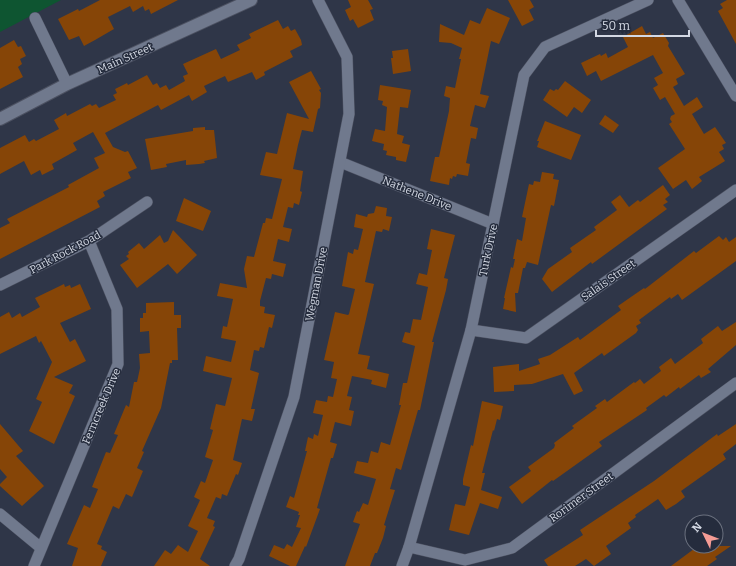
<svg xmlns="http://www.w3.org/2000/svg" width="736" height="566" font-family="Bitter,serif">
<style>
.green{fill:#0e5531}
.building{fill:#864507}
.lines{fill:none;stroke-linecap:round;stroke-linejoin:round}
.minor-casing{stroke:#4c5161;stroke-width:12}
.tertiary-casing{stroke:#4c5161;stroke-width:14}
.minor{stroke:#70798d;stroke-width:11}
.tertiary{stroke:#70798d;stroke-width:12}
.labels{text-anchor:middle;stroke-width:3;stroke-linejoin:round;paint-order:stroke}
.street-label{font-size:11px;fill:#d3d8e3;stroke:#252c3d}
</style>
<rect width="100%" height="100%" fill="#2f3648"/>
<path class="green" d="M0,0H61L0,32Z"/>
<g class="building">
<path d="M100,0H178L151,14L149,9L145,11L143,6L133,12L130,6L108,17L114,29L95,40L84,46L79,36L69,40L58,19L78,9L79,11Z"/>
<path d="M348,0H368L373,9L370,10L374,20L358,28L353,19L350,21L345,10L351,7Z"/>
<path d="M508,0H530L534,7L529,10L534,20L522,26Z"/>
<path d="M727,0H736V44L718,11L723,8L720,4Z"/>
<path d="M487,8L510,18L499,44L491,41L480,94L489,96L485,108L475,105L470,126L478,128L476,139L471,138L466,163L470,164L468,176L457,174L456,177L453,176L452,179L450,178L449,185L430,181L435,157H439L449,111L450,98L444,96L446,86L455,88L461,59H459L462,48L451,43L439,42L440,24L464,35L470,20L480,24Z"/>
<path d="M278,20L283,29L288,26L291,31L295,29L301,40L302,45L290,51L293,57L264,72L265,75L256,80L252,72L228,82L225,76L204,86L207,92L192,101L189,95L161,110L158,105L105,133L113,147L125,152L128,151L137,168L128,172L131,178L103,192L105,196L97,201L100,207L0,259V228L10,223L7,219L69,187L68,185L99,168L94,158L105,153L93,132L73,143L77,150L52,164L54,169L42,175L40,170L31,175L24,161L0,174V148L25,135L29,142L34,139L36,141L59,129L54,120L66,113L67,116L90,104L92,106L96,104L99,108L116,100L113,95L117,93L115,89L127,83L128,85L147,75L153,85L157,83L160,88L166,85L169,90L185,81L183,76L188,74L183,64L216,49L221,59L240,50L237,45L251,38L249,34Z"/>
<path d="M642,26L646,34L650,32L653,38L663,33L669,43L668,46L685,74L676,79L678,84L673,87L684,106L697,97L703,107L692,114L704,134L715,127L726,143L722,145L724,149L719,152L725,161L699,177L702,181L692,189L686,180L673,189L658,168L685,149L669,124L672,122L670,119L671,116L675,114L665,97L660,100L653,88L658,85L654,78L663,73L653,55L601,81L596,71L587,76L581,63L600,54L601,56L606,53L608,58L628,47L623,37Z"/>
<path d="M14,40L18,47L21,46L26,56L20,59L22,64L18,67L23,77L0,89V48Z"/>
<path d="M408,49L411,71L393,74L391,58H393L392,51Z"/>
<path d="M311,71L321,89L319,90L321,93L320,108L318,109L313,132L302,130L298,145L293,169L303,171L300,191L302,192L299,205L294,203L293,208L288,207L283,227L292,229L289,242L278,239L273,261L286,264L283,277L272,274L271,279L266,278L260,301V306L265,307L264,313L275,315L272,328L269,327L264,348L260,347L259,351L254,350L250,370L259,373L251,409H255L252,421L242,419L233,460L242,463L238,475L236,474L227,496L222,494L221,499L216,497L207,518L215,521L213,526L215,527L200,559L210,566H154L165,550L171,554L178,545L188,552L198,531L188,526L200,500L194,497L201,481L205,483L213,460L205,457L213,430L210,429L216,404L225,406L232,378L203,371L206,356L231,362L236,341L221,338L223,326L227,327L233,299L217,296L220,283L247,288L244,269L247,256L254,257L263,223H265L266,218L272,219L282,179L260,175L266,152L277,154L287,113L309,119L289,82Z"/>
<path d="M565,81L591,100L582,113L574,107L567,117L543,100L550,89L554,91L556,89L558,90Z"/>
<path d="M380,85L411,90L408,108L400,107L397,134L404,136L402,143L410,145L406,162L396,160V157L386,155L387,151L383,150L384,144L372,141L375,129L385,131L387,107L382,105L383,101L378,100Z"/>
<path d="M605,115L619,125L613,133L599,124Z"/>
<path d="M545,121L581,135L571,160L537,147L539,141H537Z"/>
<path d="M205,127V130H214L217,158L204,161L205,163L199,164L186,165V160L166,164L167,167L151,170L145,139L193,131V128Z"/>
<path d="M542,172L554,174L553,179L559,180L554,206L551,205L538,265L527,262L525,268H523L518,293H515L516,312L503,309L505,298H504L511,267L513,268L515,259H513L517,239L522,241L526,218L522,217L529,184L533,185L534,181L540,182Z"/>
<path d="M663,185L670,195L665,199L668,202L663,205L667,209L592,264L591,262L552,292L542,279L548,269L572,252L570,248L596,230L594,227L617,210L611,202L620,195L629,207L638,200L640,202Z"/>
<path d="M184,198L211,211L203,231L176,221Z"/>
<path d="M376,206L387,208L386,216L392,217L389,231L383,229L382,232L376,231L365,282L374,284L358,354L370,356L367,369L389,374L386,388L371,384L372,380L352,376L347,396L352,397L349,410L354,411L351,426L335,422L330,442L337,444L333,458H331L317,508L320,509L306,547L305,546L296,566H290L269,556L274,545L284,549L287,544L292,547L301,528L296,527L300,515H298L299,512L286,507L290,496L294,498L307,451H305L308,437L313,439L314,434L318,436L323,415L313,413L316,400L327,402L328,396L333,397L337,379L331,378L334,362L324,360L335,312L348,315L349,314L355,289L342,286L348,252L353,254L354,249L358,250L363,229L354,227L356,214L367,217L368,214L374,213Z"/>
<path d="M431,229L455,235L444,278L448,279L446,290L432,342H434L420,410H418L401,470L396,468L390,489L395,490L384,525L386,526L383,538L377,553H375L370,566H345L360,524L353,522L357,511L359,512L363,503L368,505L376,479L354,473L357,461L368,463L371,451L378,453L381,442L390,445L401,405H399L403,383H407L415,346L402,342L405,332L410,333L413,319L421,320L428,287L416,284L419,273L427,275L432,250L427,249Z"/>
<path d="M173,230L197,255L177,274L168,264L137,288L120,265L129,259L126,256L129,254L128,252L139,243L144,249L160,235L164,243L168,241Z"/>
<path d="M719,236L723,240L726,237L729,242L736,237V261L682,300L678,294L671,299L670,297L639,320L641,323L636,326L638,330L636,333L604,356L602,353L574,373L583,391L574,395L563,374L532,384L514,385V391L494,392L493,367L519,364V371L540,364L538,359L550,355L578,337L580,340L621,310L618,306L628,299L644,288L645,289L694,251L696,253Z"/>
<path d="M64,284L65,287L70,285L71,288L80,284L91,309L60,323L70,342L75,339L86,361L54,377L73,385L69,393L75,396L54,444L29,431L42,402L36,399L52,362L41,341L39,343L36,336L0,354V317L9,312L12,318L20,313L22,317L40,307L35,298Z"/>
<path d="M174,302V315H181V328H177L178,360H172V363H170L161,408L142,451L144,452L137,468L143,471L132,497L126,494L119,509L113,506L97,544L102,546L101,549L107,552L101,566H72L78,548L67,544L84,505L90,508L98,489L92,487L106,452L110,453L118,435L114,434L126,405L129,407L134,382H137L140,368L139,354L150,353L149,331L140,332V318H143V313H146V303Z"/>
<path d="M736,322V345L708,369L711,372L701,378L699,375L680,389L679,387L666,397L664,395L646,408L647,410L599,442L602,446L553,481L552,480L522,504L509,487L531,471L528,467L554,448L555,445L554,443L574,428L572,426L597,408L595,406L605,399L607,402L634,382L635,383L640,379L644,384L661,371L659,367L671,358L675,364L703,343L701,339L718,326L722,331Z"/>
<path d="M482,401L503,406L500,420L497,419L494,431L493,430L482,473H485L481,490L502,497L498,509L480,503L469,535L449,530L455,504L465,506L470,487L463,485V479L471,445L473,446Z"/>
<path d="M0,424L23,451L16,456L44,486L22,506L0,486V484L7,477L0,469Z"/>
<path d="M736,424V444L723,454L726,459L681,491L685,497L676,504L666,510L658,499L635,515L636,517L628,523L631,528L606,546L611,554L594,566L586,559L575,566H548L544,560L583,535L580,530L654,481L717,434L718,436Z"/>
<path d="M698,546H731L715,557L717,559L707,566H671Z"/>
</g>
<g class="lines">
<defs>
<g id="minor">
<path d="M678,0L736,96"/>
<path d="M35,18L67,84"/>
<path d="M340,162L493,224"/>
<path d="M0,285L89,241L147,202"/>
<path d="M471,330L526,338L736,190"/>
<path d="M0,514L41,548"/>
<path d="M409,547L465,560L512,548L736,383"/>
<path d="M34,566L118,364L117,309L89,241"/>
<path d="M235,566L239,559L294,397L349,114L347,57L318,0"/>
<path d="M402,566L409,547L471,330L524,75L545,47L648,0"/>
</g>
<path id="tertiary" d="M0,119L67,84L251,0"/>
</defs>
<use href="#minor" class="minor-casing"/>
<use href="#tertiary" class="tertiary-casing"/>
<use href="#minor" class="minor"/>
<use href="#tertiary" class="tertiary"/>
</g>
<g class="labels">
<g class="street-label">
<text transform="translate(125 58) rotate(-24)" y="4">Main Street</text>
<text transform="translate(417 193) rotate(22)" y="4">Nathene Drive</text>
<text transform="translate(488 250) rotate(-78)" y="4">Turk Drive</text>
<text transform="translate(65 252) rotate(-28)" y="4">Park Rock Road</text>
<text transform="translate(608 280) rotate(-35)" y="4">Salais Street</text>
<text transform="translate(316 284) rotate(-79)" y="4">Wegman Drive</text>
<text transform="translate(101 406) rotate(-67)" y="4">Ferncreek Drive</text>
<text transform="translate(581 497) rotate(-36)" y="4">Rorimer Street</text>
</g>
</g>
<g transform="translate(704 534) rotate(313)"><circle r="19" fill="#252c3d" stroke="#6b717f"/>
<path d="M0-3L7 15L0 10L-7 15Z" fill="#f59c95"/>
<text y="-6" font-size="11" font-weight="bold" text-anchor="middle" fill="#d3d8e3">N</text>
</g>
<path d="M596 30v6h93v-6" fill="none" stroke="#d3d8e3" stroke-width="2"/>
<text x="602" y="30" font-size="12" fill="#d3d8e3" stroke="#252c3d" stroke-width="3" paint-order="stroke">50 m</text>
</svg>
